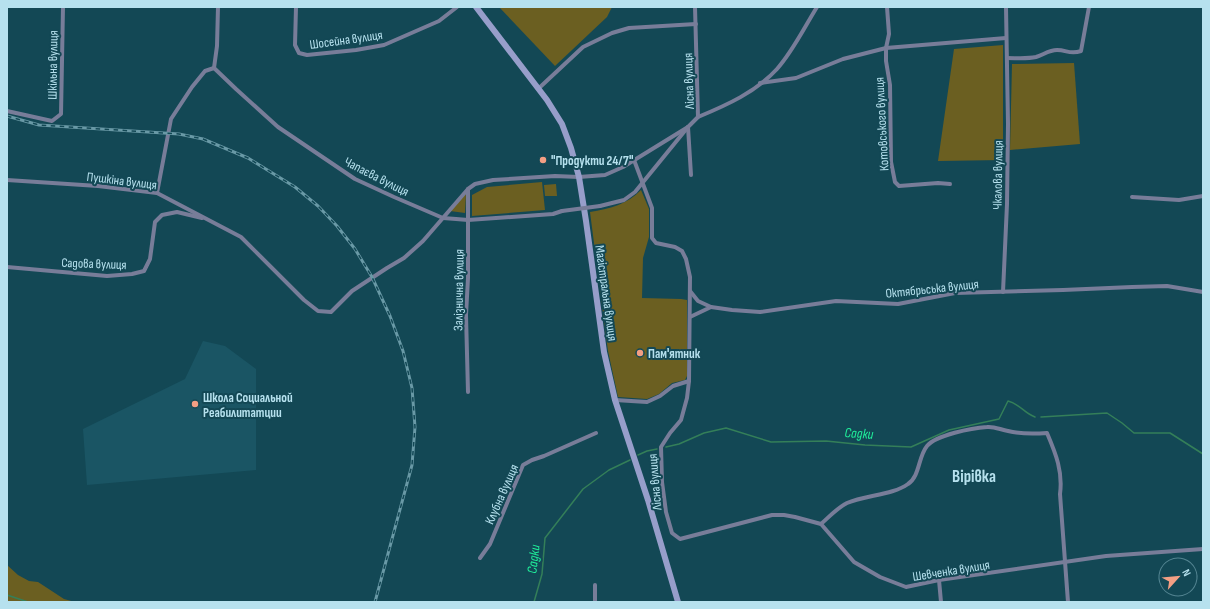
<svg xmlns="http://www.w3.org/2000/svg" width="1210" height="609" font-family="'Sofia Sans Condensed',sans-serif">
<style>
.built{fill:#1a5564}
.green{fill:#6b5f21}
.lines{fill:none;stroke-linecap:round;stroke-linejoin:round}
.stream{stroke:#347f59;stroke-width:1.5}
.street{stroke:#787d99;stroke-width:4}
.secondary{stroke:#979eca;stroke-width:6}
.rail-casing{stroke:#6999a6;stroke-width:3}
.rail{stroke:#134855;stroke-width:1.5;stroke-dasharray:4.5;stroke-linecap:butt}
.street-bridge{stroke:#787d99;stroke-width:4}
.poi-dot{fill:#f39f84;stroke:#134855;stroke-width:1.5}
.labels{text-anchor:middle;stroke-width:4;stroke-linejoin:round;paint-order:stroke}
.street-label{font-size:13px;fill:#b6e1ee;stroke:#134855}
.poi-label{font-size:13px;font-weight:bold;fill:#b6e1ee;stroke:#134855;text-anchor:start}
.water-label{font-size:14px;font-style:italic;fill:#20ef9b;stroke:#134855}
.district-label{font-size:17px;font-weight:bold;fill:#b6e1ee;stroke:#134855}
</style>
<rect width="100%" height="100%" fill="#134855"/>
<path class="built" d="M203,341L225,346L256,369V470L87,485L83,429L185,379Z"/>
<g class="green">
<path d="M499,7H612L607,17L555,66Z"/>
<path d="M1003,45V160L938,161L954,49Z"/>
<path d="M1074,63L1080,144L1010,150L1012,64Z"/>
<path d="M542,182L545,210L472,216V195L487,187Z"/>
<path d="M556,184L557,196H545L544,185Z"/>
<path d="M641,190L649,209V237L643,258L642,298L681,299L687,300V376L685,380L672,383L659,394L647,399L618,397L608,351L590,212C609,209 628,204 641,190Z"/>
<path d="M466,194L465,213L450,211Z"/>
<path d="M7,565L18,575L29,581L38,582L64,599L75,602H7Z"/>
</g>
<g class="lines">
<g class="stream">
<path d="M1041,417L1107,413L1122,423L1134,433H1170L1203,454"/>
<path d="M666,447L679,444L704,433L726,428L771,442L826,441L865,445L911,447L949,430L999,419L1008,401C1020,404 1024,413 1035,417"/>
<path d="M638,455L647,451L657,449"/>
<path d="M7,595L28,602"/>
<path d="M534,602L542,574L545,538L583,489L609,470L630,460"/>
</g>
<g class="street">
<path d="M218,7L217,46L214,68L236,89L278,127L355,179L394,197L443,218L456,219L468,220L553,214L562,211"/>
<path d="M296,7L295,45L299,53L307,55L356,50L384,45L439,21L457,7"/>
<path d="M887,7L889,34L886,48V61L890,85L891,162L895,182L899,186L938,183L950,184"/>
<path d="M1007,58C1017,58 1027,59 1036,57C1043,55 1049,50 1057,50C1067,50 1070,55 1081,51L1089,7"/>
<path d="M760,83L796,78L843,59L886,48L1006,38"/>
<path d="M538,89L583,47L612,33L629,28L696,24"/>
<path d="M7,111L52,121L61,114L63,7"/>
<path d="M698,117C727,105 756,92 777,69C793,51 804,28 817,7"/>
<path d="M688,127L691,175"/>
<path d="M634,160L652,208V238L656,243L675,247L682,251L686,259L690,277L689,381L687,398L681,420L670,433L661,447L662,482L666,512L672,533L680,539L772,515H784L795,517L821,524L854,562L880,577L906,587L939,580L1106,556L1203,549"/>
<path d="M7,180L98,186L157,193L241,237L304,300L318,311L331,312L352,291L387,268L404,258L423,241L468,189L475,184L493,180L555,176L579,177L605,175L623,167L688,127"/>
<path d="M468,189V278L466,315L468,392"/>
<path d="M157,193L171,119L192,87L205,71L214,68"/>
<path d="M1132,197L1179,200L1203,196"/>
<path d="M600,206L624,200L635,192L688,127L698,117L695,7"/>
<path d="M7,267L107,276L132,274L144,271L150,259L155,222L162,215L177,212L202,218"/>
<path d="M690,291L698,301L711,307L690,317"/>
<path d="M1003,292L1007,204L1008,124L1006,7"/>
<path d="M711,307L732,310L760,312L836,301L898,304L955,293L1063,290L1132,287L1167,286L1203,292"/>
<path d="M615,400L647,402L660,396L673,386L689,381"/>
<path d="M821,524C829,517 837,508 847,503C865,495 893,495 908,484C920,476 918,457 927,446C936,435 972,428 987,427C994,426 1001,430 1008,431C1020,434 1034,434 1047,433C1056,454 1063,472 1060,494L1068,602"/>
<path d="M480,558L490,544L523,465L532,460L544,456L596,433"/>
<path d="M939,580L941,602"/>
<path d="M595,585V602"/>
</g>
<path class="secondary" d="M476,7L547,100L562,124L571,148L579,177L586,221L604,352L615,400L648,500L678,602"/>
<defs>
<path id="rail" d="M7,116L39,125L179,134L203,139L248,158L295,187L318,206L337,226L355,249L372,277L390,316L403,351L412,388L415,427L412,465L375,602"/>
</defs>
<use href="#rail" class="rail-casing"/>
<use href="#rail" class="rail"/>
<path class="street-bridge" d="M562,211L600,206"/>
</g>
<g class="poi-dot">
<circle cx="543" cy="160" r="4"/>
<circle cx="640" cy="353" r="4"/>
<circle cx="195" cy="404" r="4"/>
</g>
<g class="labels">
<g class="street-label">
<text transform="translate(346 39) rotate(-8)" y="5">Шосейна вулиця</text>
<text transform="translate(52 65) rotate(-89)" y="5">Шкільна вулиця</text>
<text transform="translate(688 81) rotate(-92)" y="5">Лісна вулиця</text>
<text transform="translate(881 124) rotate(-93)" y="5">Котовського вулиця</text>
<text transform="translate(997 175) rotate(-89)" y="5">Чкалова вулиця</text>
<text transform="translate(377 176) rotate(27)" y="5">Чапаєва вулиця</text>
<text transform="translate(122 180) rotate(7)" y="5">Пушкіна вулиця</text>
<text transform="translate(94 263) rotate(2)" y="5">Садова вулиця</text>
<text transform="translate(932 288) rotate(-6)" y="5">Октябрьська вулиця</text>
<text transform="translate(458 290) rotate(-89)" y="5">Залізнична вулиця</text>
<text transform="translate(607 293) rotate(82)" y="5">Магістральна вулиця</text>
<text transform="translate(654 482) rotate(-95)" y="5">Лісна вулиця</text>
<text transform="translate(501 494) rotate(-66)" y="5">Клубна вулиця</text>
<text transform="translate(951 570) rotate(-9)" y="5">Шевченка вулиця</text>
</g>
<g class="poi-label">
<text x="551" y="165">"Продукти 24/7"</text>
<text x="648" y="358">Пам'ятник</text>
<text x="203" y="402">Школа Социальной<tspan x="203" dy="15">Реабилитатции</tspan></text>
</g>
<g class="water-label">
<text transform="translate(859 433) rotate(4)" y="5">Садки</text>
<text transform="translate(533 559) rotate(-83)" y="5">Садки</text>
</g>
<g class="district-label">
<text x="974" y="482">Вірівка</text>
</g>
</g>
<rect width="1210" height="609" fill="none" stroke="#b6e1ee" stroke-width="16"/>
<g transform="translate(1178 577) rotate(63)"><circle r="19" fill="#134855" stroke="#548592"/>
<path d="M0-3L7 15L0 10L-7 15Z" fill="#f39f84"/>
<text y="-6" font-size="11" font-weight="bold" text-anchor="middle" fill="#b6e1ee">N</text>
</g>
</svg>
